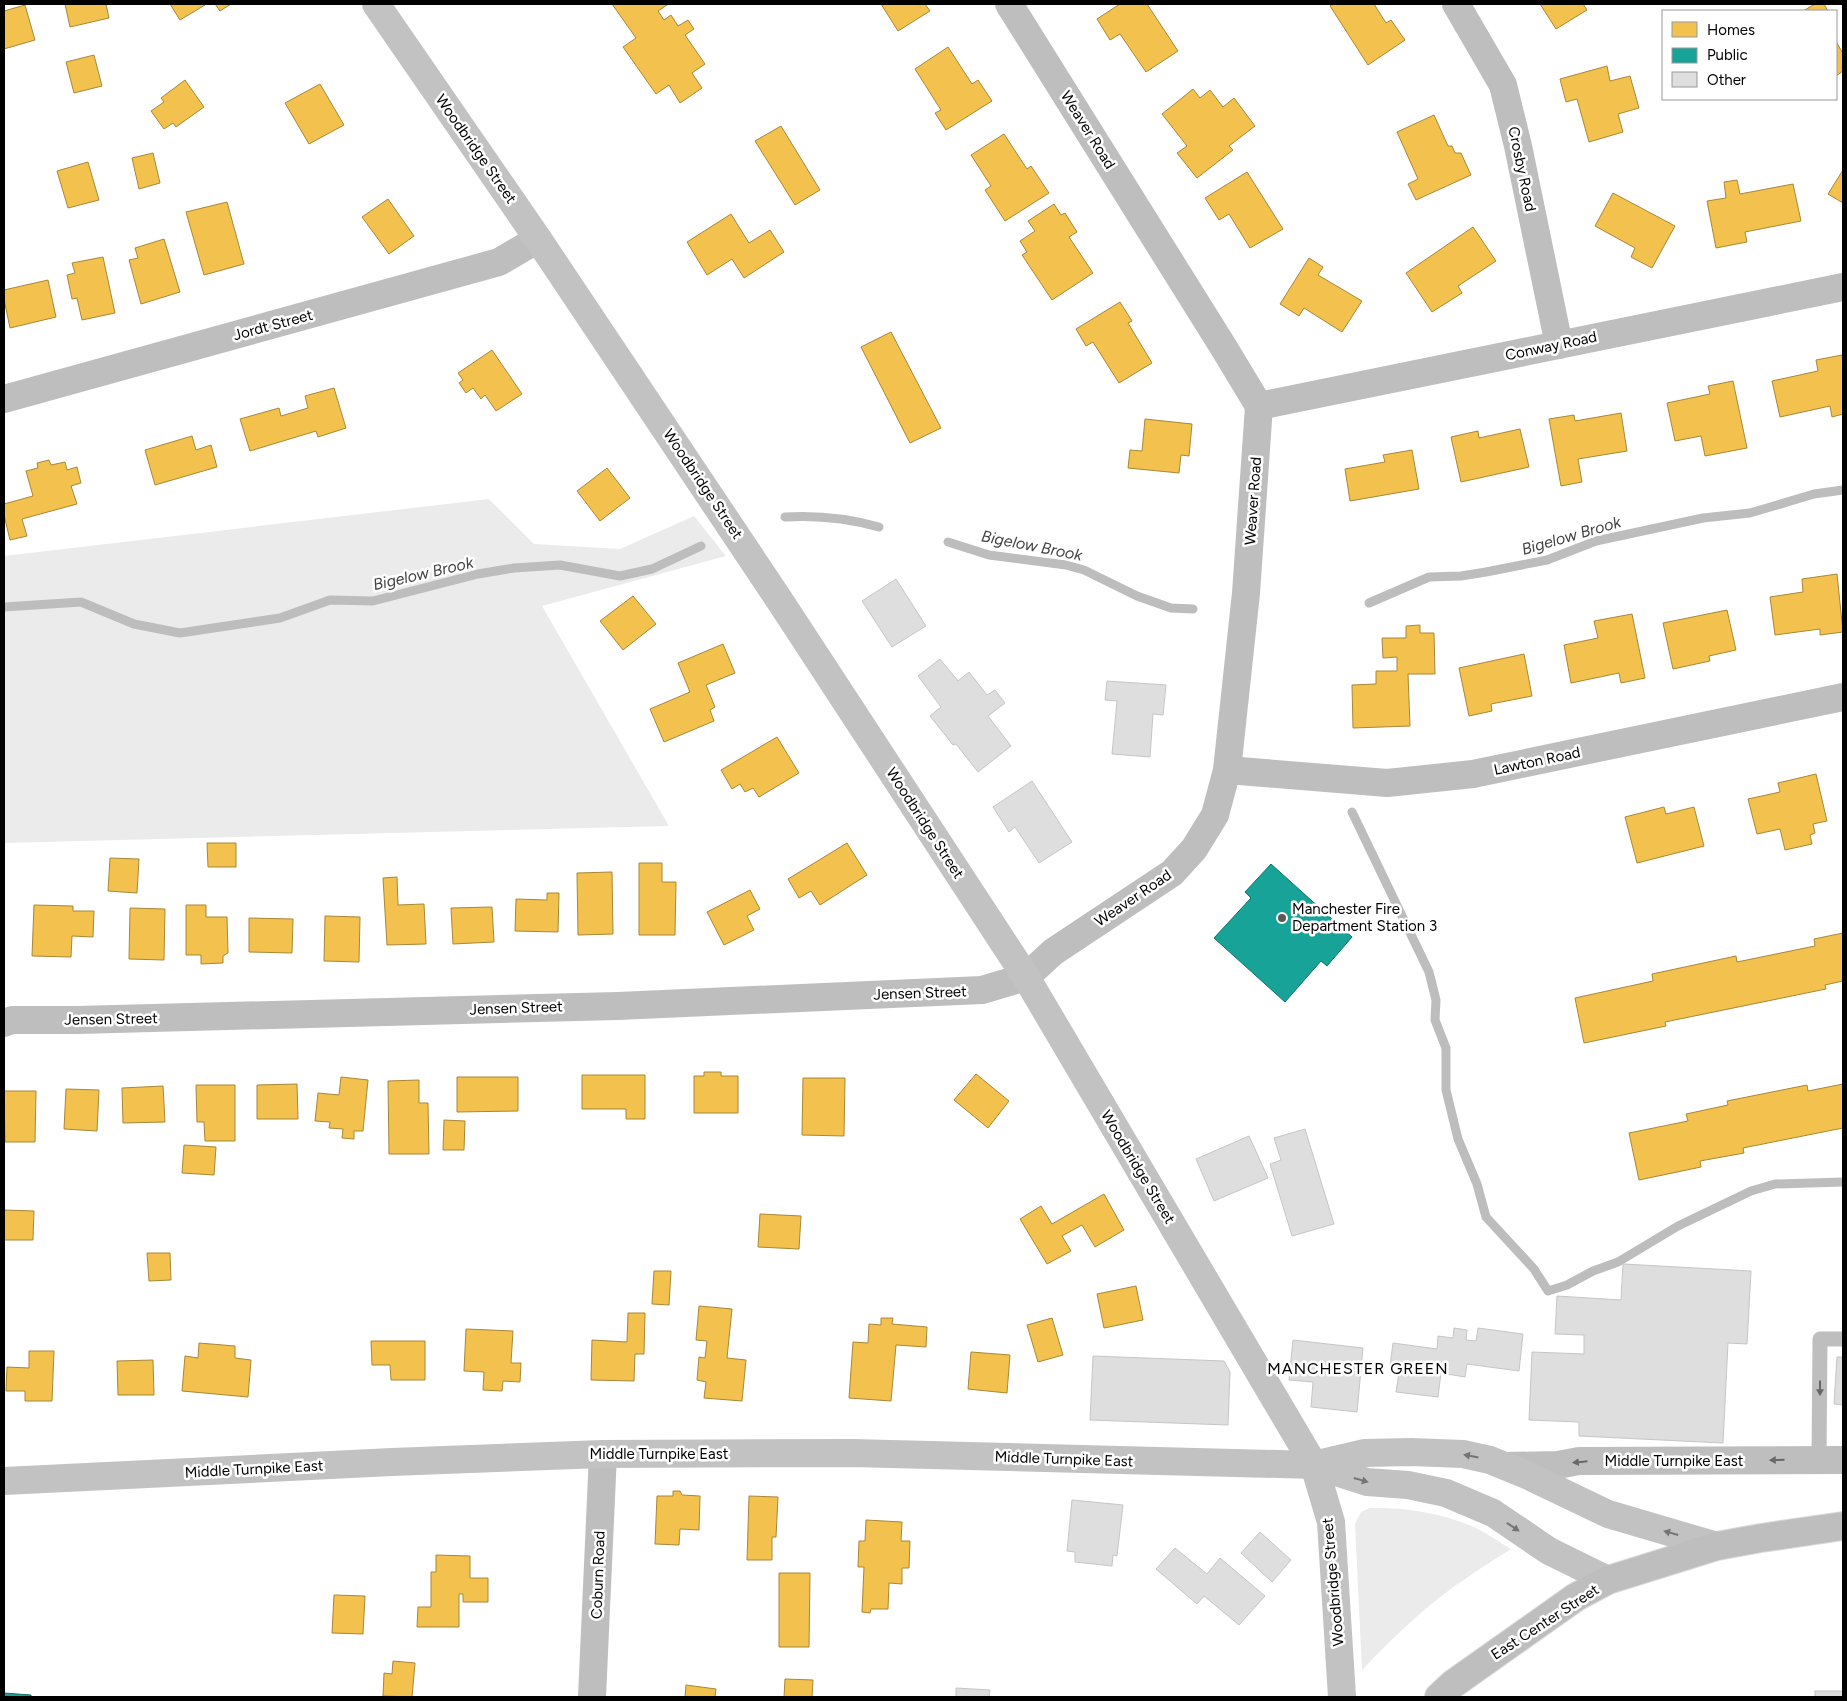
<svg xmlns="http://www.w3.org/2000/svg" width="1847" height="1701" font-family="Figtree,sans-serif">
<style>
.green{fill:#ebebeb}
.homes{fill:#f2c14e;stroke:#a98737}
.public{fill:#17a398;stroke:#10726a}
.lines{fill:none;stroke-linecap:round;stroke-linejoin:round}
.stream{stroke:#bdbdbd;stroke-width:9}
.building{fill:#dedede;stroke:#c6c6c6}
.primary-casing{stroke:#dbdbdb;stroke-width:30}
.lane{stroke:#bebebe;stroke-width:15}
.street{stroke:#bebebe;stroke-width:28}
.secondary{stroke:#c2c2c2;stroke-width:28}
.primary{stroke:#bebebe;stroke-width:28}
.oneway{fill:#686868}
.oneway2{fill:#747474}
.poi-dot{fill:#595959;stroke:#fff;stroke-width:2}
.labels{text-anchor:middle;stroke-width:5;stroke-linejoin:round;paint-order:stroke}
.street-label{font-size:15px;fill:#000;stroke:#fff}
.poi-label{font-size:15px;fill:#000;stroke:#fff;text-anchor:start}
.water-label{font-size:16px;font-style:italic;fill:#424242;stroke:#fff}
.neighbourhood-label{font-size:16px;letter-spacing:1px;fill:#000;stroke:#fff}
</style>
<rect width="100%" height="100%" fill="#fff"/>
<g class="green">
<path d="M489,499L534,544L620,549L694,516L726,556L542,606L669,826L4,843V556Z"/>
<path d="M1370,1508C1406,1507 1441,1513 1474,1527C1487,1533 1499,1542 1511,1549C1485,1565 1459,1582 1435,1601C1409,1622 1385,1646 1362,1670L1355,1524L1361,1512Z"/>
</g>
<g class="homes">
<path d="M65,4H106L109,18L70,27Z"/>
<path d="M170,4H204L205,5L180,20Z"/>
<path d="M215,4H231L220,11Z"/>
<path d="M612,4H666L667,5L658,11L664,20L671,15L678,26L688,20L694,29L685,35L705,64L692,73L702,88L680,103L669,85L656,94L623,47L636,38Z"/>
<path d="M881,4H925L930,11L898,31Z"/>
<path d="M1120,4H1147L1178,51L1146,72L1120,34L1110,40L1097,19Z"/>
<path d="M1333,4H1374L1386,23L1391,20L1405,40L1368,65L1330,6Z"/>
<path d="M1540,4H1583L1587,10L1556,29Z"/>
<path d="M1815,4H1824L1828,11H1803Z"/>
<path d="M25,5L35,40L4,49V11Z"/>
<path d="M1836,41L1843,54V71L1836,76Z"/>
<path d="M948,47L972,84L978,80L992,101L946,130L935,113L941,110L915,69Z"/>
<path d="M94,55L102,86L74,93L66,62Z"/>
<path d="M1607,66L1610,81L1630,76L1639,108L1618,114L1623,132L1589,142L1577,99L1566,102L1560,79Z"/>
<path d="M185,80L204,107L176,127L173,123L164,129L151,111L164,102L161,98Z"/>
<path d="M320,84L344,125L309,144L285,103Z"/>
<path d="M1193,89L1200,98L1210,90L1223,107L1234,98L1255,126L1229,146L1233,150L1197,178L1177,153L1187,146L1162,114Z"/>
<path d="M1434,115L1448,146H1452L1455,153H1461L1471,175L1416,200L1408,184L1418,179L1397,132Z"/>
<path d="M781,126L820,190L795,205L755,141Z"/>
<path d="M1004,134L1027,169L1031,166L1049,193L1005,221L985,190L991,186L971,155Z"/>
<path d="M153,153L160,183L139,189L132,158Z"/>
<path d="M88,162L99,200L68,208L57,171Z"/>
<path d="M1843,170V203L1828,194Z"/>
<path d="M1247,172L1283,229L1250,248L1229,214L1219,220L1205,198Z"/>
<path d="M1737,180L1740,194L1793,184L1801,221L1745,232L1747,242L1716,248L1707,201L1726,198L1724,182Z"/>
<path d="M1613,193L1675,226L1652,268L1631,257L1635,248L1595,226Z"/>
<path d="M388,199L414,236L389,254L362,217Z"/>
<path d="M227,202L244,264L204,275L186,212Z"/>
<path d="M1054,204L1061,215L1065,213L1077,232L1069,237L1093,273L1052,300L1022,255L1027,252L1020,241L1035,231L1028,221Z"/>
<path d="M731,214L749,243L770,230L784,252L744,278L732,259L707,275L687,242Z"/>
<path d="M1473,227L1496,261L1458,286L1462,293L1432,312L1406,273Z"/>
<path d="M164,239L180,292L141,304L129,260L138,258L135,248Z"/>
<path d="M103,257L115,313L82,320L77,298L72,299L67,275L75,273L72,263Z"/>
<path d="M1309,258L1323,267L1318,275L1362,301L1342,332L1304,308L1299,316L1280,304Z"/>
<path d="M48,280L56,317L10,328L4,299V290Z"/>
<path d="M1120,302L1132,321L1128,323L1152,363L1119,383L1093,342L1086,346L1076,329Z"/>
<path d="M891,332L941,428L910,443L861,347Z"/>
<path d="M492,350L522,394L496,411L485,395L481,399L473,388L466,393L459,383L463,380L458,373Z"/>
<path d="M1842,355H1843V414L1832,417L1830,406L1780,417L1772,381L1818,371L1816,360Z"/>
<path d="M1733,381L1747,448L1705,456L1701,436L1675,441L1667,403L1710,394L1708,386Z"/>
<path d="M334,388L346,428L318,437L316,431L250,451L240,419L279,408L281,416L308,408L305,396Z"/>
<path d="M1621,413L1627,451L1578,459L1582,482L1561,486L1549,419L1574,415L1575,421Z"/>
<path d="M1145,419L1192,424L1189,456L1181,455L1179,473L1128,468L1130,450L1142,451Z"/>
<path d="M1520,429L1529,467L1461,482L1451,437L1478,431L1479,438Z"/>
<path d="M192,436L196,450L211,445L217,467L155,485L145,450Z"/>
<path d="M1412,450L1419,489L1350,501L1345,469L1385,462L1383,455Z"/>
<path d="M49,460L51,465L65,462L67,470L77,467L81,483L71,486L77,504L22,519L27,536L10,540L4,515V504L33,496L26,471L38,468L37,463Z"/>
<path d="M607,468L630,498L600,521L577,491Z"/>
<path d="M1837,574L1843,632L1820,635V629L1775,635L1770,597L1803,592L1802,579Z"/>
<path d="M633,596L656,624L623,650L600,621Z"/>
<path d="M1727,610L1736,650L1709,656L1710,661L1673,669L1663,623Z"/>
<path d="M1632,614L1645,678L1621,683L1619,673L1571,683L1564,645L1598,638L1594,621Z"/>
<path d="M1420,625V633H1434L1435,674H1408L1410,726L1353,728L1352,685L1376,684V671H1397V657L1383,658L1382,638H1406V626Z"/>
<path d="M723,644L735,673L706,685L715,707L710,710L714,721L664,742L650,709L690,692L678,663Z"/>
<path d="M1524,654L1532,696L1491,704L1492,711L1469,716L1459,668Z"/>
<path d="M777,737L799,773L759,797L753,788L745,792L740,784L732,789L721,770Z"/>
<path d="M1816,774L1827,821L1813,824L1815,833L1810,835L1812,844L1785,850L1780,829L1757,834L1748,799L1780,792L1778,783Z"/>
<path d="M1664,807L1666,814L1694,807L1704,846L1637,863L1625,817Z"/>
<path d="M207,843H236V867H208Z"/>
<path d="M847,843L867,875L820,905L811,891L799,898L788,879Z"/>
<path d="M110,858L139,859L137,893L108,891Z"/>
<path d="M639,863H662V882H676L675,935H639Z"/>
<path d="M612,872L613,934L578,935L577,873Z"/>
<path d="M397,877L398,905L424,904L426,944L387,945L383,878Z"/>
<path d="M750,890L760,909L747,916L754,930L724,945L707,912Z"/>
<path d="M547,893H559L558,932L515,931L516,899L547,900Z"/>
<path d="M34,905L73,906V911H94L93,937L72,936L71,957L32,956Z"/>
<path d="M186,905H206V917H227L228,953L223,956V963L201,964V955H186Z"/>
<path d="M492,907L494,942L453,944L451,908Z"/>
<path d="M130,908L165,909L164,960L129,959Z"/>
<path d="M325,916L360,917L359,962L324,961Z"/>
<path d="M249,918L293,919L292,953L249,952Z"/>
<path d="M1843,933V981L1825,985L1826,989L1665,1022L1666,1026L1584,1043L1575,998L1653,981L1652,974L1736,956L1737,962L1815,946L1814,939Z"/>
<path d="M704,1072H721V1076H738V1113H694V1076H704Z"/>
<path d="M976,1074L1009,1101L988,1128L954,1100Z"/>
<path d="M582,1075H645V1119H626V1109H582Z"/>
<path d="M341,1077L368,1080L363,1131H354V1139L342,1138L343,1129L329,1128L330,1122L315,1121L318,1093L339,1095Z"/>
<path d="M457,1077H518V1111L457,1112Z"/>
<path d="M803,1078H845L844,1136L802,1135Z"/>
<path d="M419,1080V1103H428L429,1154H389L388,1081Z"/>
<path d="M297,1084L298,1119H257V1085Z"/>
<path d="M1843,1084V1128L1743,1148L1744,1153L1700,1161L1701,1167L1639,1180L1629,1133L1688,1121L1686,1114L1728,1105L1727,1101L1807,1085L1808,1091Z"/>
<path d="M196,1085H235V1141H205L204,1122H197Z"/>
<path d="M163,1086L165,1122L123,1123L122,1088Z"/>
<path d="M66,1089L99,1090L97,1131L64,1129Z"/>
<path d="M4,1091H36L35,1142H5Z"/>
<path d="M444,1120L465,1121L464,1150H443Z"/>
<path d="M184,1145L216,1147L214,1175L182,1173Z"/>
<path d="M1104,1194L1124,1230L1095,1247L1082,1225L1062,1236L1071,1251L1047,1264L1020,1219L1041,1206L1052,1224Z"/>
<path d="M4,1210L34,1211L33,1240H4Z"/>
<path d="M760,1214L801,1216L799,1249L758,1247Z"/>
<path d="M147,1253H170L171,1280L149,1281Z"/>
<path d="M654,1271H671L669,1305L652,1304Z"/>
<path d="M1136,1286L1143,1320L1104,1328L1097,1294Z"/>
<path d="M699,1306L732,1309L727,1358L746,1360L742,1401L704,1398L706,1382L697,1380L699,1357L705,1358L707,1341L696,1340Z"/>
<path d="M628,1313H645L644,1354H635L634,1381L591,1380L592,1340L627,1342Z"/>
<path d="M881,1318H893L892,1324L927,1327L926,1347L896,1345L891,1401L849,1398L853,1342L868,1343L869,1324L881,1325Z"/>
<path d="M1052,1318L1063,1355L1038,1362L1027,1325Z"/>
<path d="M466,1329L513,1331L511,1363H521L520,1382L503,1381L502,1391L483,1390L484,1372L464,1371Z"/>
<path d="M371,1341H425V1380H391L390,1365H372Z"/>
<path d="M199,1343L235,1346V1358L251,1360L248,1397L182,1391L185,1356L198,1358Z"/>
<path d="M29,1351H54L52,1401H25V1391H6L7,1367L29,1368Z"/>
<path d="M971,1352L1010,1355L1007,1393L968,1389Z"/>
<path d="M153,1360L154,1395H118L117,1361Z"/>
<path d="M673,1491H680L682,1495L700,1496L699,1530L680,1529L679,1545L655,1544L657,1496H673Z"/>
<path d="M749,1496L778,1497L776,1537H772V1560H747Z"/>
<path d="M866,1520L902,1522L901,1541H910L909,1568H902V1584L889,1583L888,1609H871L870,1613L862,1612L864,1567H858L859,1541H865Z"/>
<path d="M436,1555L470,1556V1578H488V1602H463V1594H459V1627H417L418,1607H431V1572H436Z"/>
<path d="M779,1573H810L809,1647H779Z"/>
<path d="M334,1595L365,1596L363,1634L332,1633Z"/>
<path d="M393,1661L415,1663L412,1697L383,1696L384,1673L392,1674Z"/>
<path d="M785,1679L813,1680L812,1697H784Z"/>
<path d="M686,1685L716,1689L715,1697H685Z"/>
</g>
<g class="public">
<path d="M1271,864L1352,937L1327,966L1321,961L1285,1002L1214,938L1251,898L1245,892Z"/>
<path d="M4,1693L31,1695V1697H4Z"/>
</g>
<g class="lines">
<g class="stream">
<path d="M785,517C818,515 847,518 879,527"/>
<path d="M948,542L989,555L1066,565L1084,570L1137,596L1171,608L1193,609"/>
<path d="M1369,603L1429,577L1461,576L1486,572L1547,560L1596,541L1703,518L1750,513L1814,494L1843,490"/>
<path d="M4,607L81,602L134,624L180,633L280,618L330,600L373,601L478,574L514,568L560,565L620,576L652,569L701,546"/>
<path d="M1352,812L1429,972L1436,1000L1435,1020L1446,1048V1090L1458,1139L1477,1184L1486,1217L1534,1269L1548,1291L1567,1285L1593,1271L1618,1262L1678,1226L1751,1191L1775,1184L1843,1182"/>
</g>
</g>
<g class="building">
<path d="M896,579L926,626L892,647L862,601Z"/>
<path d="M940,659L958,681L969,672L987,695L995,690L1005,703L988,716L1011,746L978,772L956,744L953,745L930,716L941,707L918,676Z"/>
<path d="M1107,681L1166,685L1163,715L1153,714L1150,757L1112,754L1117,701L1105,700Z"/>
<path d="M1032,781L1072,842L1039,863L1015,827L1009,832L993,807Z"/>
<path d="M1305,1129L1334,1224L1292,1236L1270,1164L1281,1160L1274,1138Z"/>
<path d="M1249,1136L1268,1178L1214,1201L1196,1159Z"/>
<path d="M1623,1264L1751,1271L1747,1344L1728,1343L1723,1443L1579,1436V1422L1529,1420L1532,1352L1584,1354V1335L1555,1334L1557,1296L1621,1300Z"/>
<path d="M1454,1328L1467,1330L1466,1340L1476,1341L1478,1328L1523,1334L1519,1371L1467,1364L1465,1377L1441,1373L1438,1397L1396,1392L1400,1367L1390,1366L1393,1343L1437,1349L1438,1336L1453,1338Z"/>
<path d="M1293,1340L1363,1348L1357,1412L1311,1407L1313,1382L1289,1380Z"/>
<path d="M1093,1356L1224,1361L1230,1372L1228,1425L1090,1420Z"/>
<path d="M1837,1357H1843V1405L1834,1404Z"/>
<path d="M1072,1500L1123,1505L1117,1556L1113,1555L1112,1566L1075,1562V1552L1067,1551Z"/>
<path d="M1260,1532L1291,1560L1272,1582L1241,1553Z"/>
<path d="M1175,1548L1207,1574L1220,1558L1265,1596L1239,1625L1204,1596L1197,1604L1156,1569Z"/>
<path d="M956,1688L990,1690L989,1697H956Z"/>
<rect x="1815" y="1691" width="28" height="6"/>
</g>
<g class="lines">
<defs>
<path id="primary" d="M1439,1697L1453,1684L1576,1597L1608,1580L1717,1546L1761,1538L1843,1526"/>
</defs>
<use href="#primary" class="primary-casing"/>
<path class="lane" d="M1819,1459L1820,1339H1843"/>
<g class="street">
<path d="M1456,4L1503,85L1518,146L1559,345"/>
<path d="M4,399L499,262L538,239"/>
<path d="M1259,406L1843,287"/>
<path d="M1227,770L1387,783L1473,774L1843,697"/>
<path d="M4,1023L12,1020H77L618,1006L982,990L1026,977L1053,952L1172,873L1194,849L1215,815L1227,770L1246,593L1259,406L1224,348L1009,4"/>
<path d="M1506,1466L1558,1465L1579,1461L1843,1460"/>
<path d="M592,1697L603,1454"/>
</g>
<g class="secondary">
<path d="M376,4L538,239L778,598L1026,977L1314,1465L1331,1522L1342,1697"/>
<path d="M1314,1465L1367,1482L1408,1485L1446,1493L1493,1513L1549,1551L1608,1580"/>
<path d="M4,1481L392,1462L603,1454L852,1453L1314,1465L1365,1453L1411,1452L1463,1454L1490,1460L1529,1476L1608,1514L1717,1546"/>
</g>
<use href="#primary" class="primary"/>
</g>
<defs><path id="oneway-solid" d="M-6-.8H1V-3.2L6.5 0L1 3.2V.8H-6Z" transform="scale(1.25)"/></defs>
<g class="oneway">
<use href="#oneway-solid" transform="translate(1820 1388) rotate(90)"/>
<use href="#oneway-solid" transform="translate(1777 1460) rotate(179)"/>
<use href="#oneway-solid" transform="translate(1580 1462) rotate(174)"/>
</g>
<g class="oneway2">
<use href="#oneway-solid" transform="translate(1471 1456) rotate(-169)"/>
<use href="#oneway-solid" transform="translate(1361 1480) rotate(16)"/>
<use href="#oneway-solid" transform="translate(1513 1527) rotate(34)"/>
<use href="#oneway-solid" transform="translate(1671 1533) rotate(-164)"/>
</g>
<circle class="poi-dot" cx="1282" cy="918" r="5"/>
<g class="labels">
<g class="street-label">
<text transform="translate(1088 130) rotate(58)" y="5">Weaver Road</text>
<text transform="translate(476 149) rotate(55)" y="5">Woodbridge Street</text>
<text transform="translate(1522 169) rotate(78)" y="5">Crosby Road</text>
<text transform="translate(273 325) rotate(-15)" y="5">Jordt Street</text>
<text transform="translate(1551 346) rotate(-12)" y="5">Conway Road</text>
<text transform="translate(703 484) rotate(56)" y="5">Woodbridge Street</text>
<text transform="translate(1253 501) rotate(-86)" y="5">Weaver Road</text>
<text transform="translate(1537 761) rotate(-12)" y="5">Lawton Road</text>
<text transform="translate(925 823) rotate(57)" y="5">Woodbridge Street</text>
<text transform="translate(1133 898) rotate(-34)" y="5">Weaver Road</text>
<text transform="translate(920 993) rotate(-2)" y="5">Jensen Street</text>
<text transform="translate(516 1008) rotate(-2)" y="5">Jensen Street</text>
<text transform="translate(111 1019) rotate(-1)" y="5">Jensen Street</text>
<text transform="translate(1138 1167) rotate(59)" y="5">Woodbridge Street</text>
<text x="659" y="1459">Middle Turnpike East</text>
<text transform="translate(1064 1459) rotate(2)" y="5">Middle Turnpike East</text>
<text x="1674" y="1466">Middle Turnpike East</text>
<text transform="translate(254 1469) rotate(-3)" y="5">Middle Turnpike East</text>
<text transform="translate(598 1575) rotate(-88)" y="5">Coburn Road</text>
<text transform="translate(1333 1582) rotate(-95)" y="5">Woodbridge Street</text>
<text transform="translate(1545 1622) rotate(-33)" y="5">East Center Street</text>
</g>
<g class="poi-label">
<text x="1292" y="914">Manchester Fire<tspan x="1292" dy="17">Department Station 3</tspan></text>
</g>
<g class="water-label">
<text transform="translate(1571 535) rotate(-16)" y="6">Bigelow Brook</text>
<text transform="translate(1032 545) rotate(11)" y="6">Bigelow Brook</text>
<text transform="translate(423 573) rotate(-13)" y="6">Bigelow Brook</text>
</g>
<g class="neighbourhood-label">
<text x="1358" y="1374">MANCHESTER GREEN</text>
</g>
</g>
<rect width="1847" height="1701" fill="none" stroke="#000000" stroke-width="10"/>
<rect x="1662" y="10" width="175" height="90" fill="#ffffff" stroke="#999999"/>
<rect x="1672" y="22" width="25" height="15" fill="#f2c14e" stroke="#999999"/>
<text x="1707" y="35" font-size="15" fill="#000000">Homes</text>
<rect x="1672" y="48" width="25" height="15" fill="#17a398" stroke="#999999"/>
<text x="1707" y="60" font-size="15" fill="#000000">Public</text>
<rect x="1672" y="72" width="25" height="15" fill="#dedede" stroke="#999999"/>
<text x="1707" y="85" font-size="15" fill="#000000">Other</text>
</svg>
